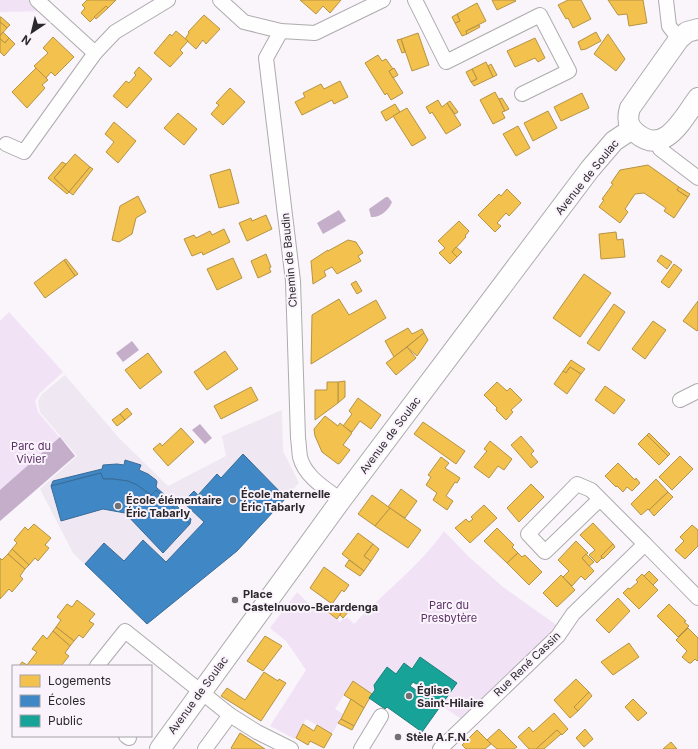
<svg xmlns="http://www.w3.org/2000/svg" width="698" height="749" font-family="Inter,sans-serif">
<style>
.built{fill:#efe7f1}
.green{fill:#f1e3f5}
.water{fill:#c4aeca}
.homes{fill:#f2c14e;stroke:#b69344}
.schools{fill:#3f88c5;stroke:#396b97}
.public{fill:#17a398;stroke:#1d7e78;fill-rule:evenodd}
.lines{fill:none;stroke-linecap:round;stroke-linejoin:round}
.minor-casing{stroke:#aeabae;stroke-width:16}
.secondary-casing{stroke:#aeabae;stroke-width:22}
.minor{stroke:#fefefe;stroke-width:14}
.secondary{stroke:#fefefe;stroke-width:20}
.poi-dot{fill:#737074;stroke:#faf3fc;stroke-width:1.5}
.labels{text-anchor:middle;stroke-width:4;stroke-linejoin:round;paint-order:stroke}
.street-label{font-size:11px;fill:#2b282c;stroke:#faf3fc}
.park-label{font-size:11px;fill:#593064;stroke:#faf3fc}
.poi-label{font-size:11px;font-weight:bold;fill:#2b282c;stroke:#faf3fc;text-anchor:start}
</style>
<rect width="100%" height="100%" fill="#f9f5fa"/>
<path class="built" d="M65,375L119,438L168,486L226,456L222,436L282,410L283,451L299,483L237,551L147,624L73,553L40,489L77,456L40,412L38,401L42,394Z"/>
<g class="green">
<path d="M0,0H50L54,11L0,12Z"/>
<path d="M9,312L63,372L40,393L35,401L38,412L75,456L0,521V321Z"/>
<path d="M444,531L468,556L503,587L562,629L461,719L441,705L457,683L420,657L412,669L404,663L396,674L386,667L374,684L375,690L372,694L353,681L335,709L343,714L332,734L306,719L295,739L270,726L306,670L286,641L270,628L297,592L317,612L322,606L340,622L343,618L345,619L347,617L354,624C384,592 419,567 444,531Z"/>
</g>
<g class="water">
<path d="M386,197H388L392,202C389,210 380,218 371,217L369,209Z"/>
<path d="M339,210L346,221L323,234L317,223Z"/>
<path d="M132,341L139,350L123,362L116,353Z"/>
<path d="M200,424L212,438L205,444L192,430Z"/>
<path d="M60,437L75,456L0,521V490Z"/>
</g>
<g class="homes">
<path d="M87,0H116L108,8L106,6L90,22L81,13L85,8L82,5Z"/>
<path d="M300,0H341L330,13L323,6L316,14Z"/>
<path d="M492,0H515L516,1L497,10Z"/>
<path d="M568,0H581L591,19L573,28L568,18L566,19L558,5Z"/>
<path d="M608,0H643L647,23L629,26L627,14L618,15Z"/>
<path d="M477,3L486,21L466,31L467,34L462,36L455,23L460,21L457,14Z"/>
<path d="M106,6L108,8L96,19L94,17Z"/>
<path d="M457,14L460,21L455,23L452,17Z"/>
<path d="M204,15L220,29L206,44L203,40L196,49L185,39L189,33L188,32Z"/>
<path d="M0,17H1L10,25L7,28L0,22Z"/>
<path d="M0,22L7,28L0,36Z"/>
<path d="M479,25L480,27L467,34L466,31Z"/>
<path d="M176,31L188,41L180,50L183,53L170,67L154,53L170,34L172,36Z"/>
<path d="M3,32L9,38L5,43L0,39V36Z"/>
<path d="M596,32L601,41L586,49L581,50L578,42Z"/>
<path d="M418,33L429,65L412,71L401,39Z"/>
<path d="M608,34L625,59L616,71L594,54Z"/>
<path d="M53,37L74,57L55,76L51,72L46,78L34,66L48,53L43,48Z"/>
<path d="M9,38L15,44L4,56L0,52V39L5,43Z"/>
<path d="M535,38L545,58L538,62L535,58L515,67L507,51Z"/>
<path d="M401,39L405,52L402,53L397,40Z"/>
<path d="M378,55L382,61L386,59L393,69L389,71L403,93L391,100L387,93L385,95L365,63Z"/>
<path d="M486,62L493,77L474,86L471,82L477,79L472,69Z"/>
<path d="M491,64L497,75L493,77L488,66Z"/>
<path d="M139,67L152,79L127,108L113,96L126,81L129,83L136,75L134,73Z"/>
<path d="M36,68L48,80L42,85L45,88L27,108L12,92Z"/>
<path d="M394,68L398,75L393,78L389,71Z"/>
<path d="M472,69L477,79L471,82L466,72Z"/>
<path d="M340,81L348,97L334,104L332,100L302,115L295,102L305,97L303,93L321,84L324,89Z"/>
<path d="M230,88L245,102L223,125L211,114L219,105L216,103Z"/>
<path d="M495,92L505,111L502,112L505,118L493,124L480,100Z"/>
<path d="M582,93L589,108L561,121L554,107Z"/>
<path d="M502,98L509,109L505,111L499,99Z"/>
<path d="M438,100L442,107L447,103L461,125L446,134L432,112L430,114L426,107Z"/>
<path d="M450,101L458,112L455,114L447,103Z"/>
<path d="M395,104L400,112L386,121L381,112Z"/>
<path d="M407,108L426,138L412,146L393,116Z"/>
<path d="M548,111L557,128L533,141L524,123Z"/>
<path d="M178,113L197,129L184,145L164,128Z"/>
<path d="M114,122L136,141L118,163L106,152L114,142L105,134Z"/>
<path d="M518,126L530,148L516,156L503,134Z"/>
<path d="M75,154L90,167L69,192L54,178Z"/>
<path d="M62,162L66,164L54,178L69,192L67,194L48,178Z"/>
<path d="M648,165L679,187L677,190L688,197L674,218L664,211L666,208L644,193L635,194L625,209L628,212L620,223L599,207L604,200L602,199L613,184L611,183L620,170Z"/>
<path d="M90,167L93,169L73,195L69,192Z"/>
<path d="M230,169L239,203L219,208L210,175Z"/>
<path d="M679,187L690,194L688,197L677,190Z"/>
<path d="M507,189L521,203L509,216L506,213L497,223L501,226L495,232L478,215L499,194L501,196Z"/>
<path d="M138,196L146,212L136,218L132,234L119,242L112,240L120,206Z"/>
<path d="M266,215L272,229L247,241L239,223L251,218L252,221Z"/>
<path d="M459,221L469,231L465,236L466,237L452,252L457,257L450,264L439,253L445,248L438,241Z"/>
<path d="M224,229L230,242L203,255L202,252L192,256L184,239L194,235L196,238L210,231L212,235Z"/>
<path d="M616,232L617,240L623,239L625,257L601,259L599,234Z"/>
<path d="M348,240L356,242L363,253L358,256L361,261L337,274L332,267L324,271L326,276L313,284L311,261L328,250V251Z"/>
<path d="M456,247L462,252L457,257L452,252Z"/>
<path d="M266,254L271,267L269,268L271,272L258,278L251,261Z"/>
<path d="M661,255L672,262L667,269L657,261Z"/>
<path d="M233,258L242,278L217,290L207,269Z"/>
<path d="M66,259L78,274L75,276L64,260Z"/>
<path d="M64,260L75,276L45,298L34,283Z"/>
<path d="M674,264L682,270L669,288L661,282Z"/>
<path d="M584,274L611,293L580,337L553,318Z"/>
<path d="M356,281L362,291L357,294L351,284Z"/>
<path d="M339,299L349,315L376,300L386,318L311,364L312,315Z"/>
<path d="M698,301V330L697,331L683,321Z"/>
<path d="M614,304L625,312L599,351L587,343Z"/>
<path d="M653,321L666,330L645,359L632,349Z"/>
<path d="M408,328L412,334L422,329L424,333L394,357L385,341Z"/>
<path d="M424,333L428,340L417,356L407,347Z"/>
<path d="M407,347L416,358L396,375L386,363Z"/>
<path d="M225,351L238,369L207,390L194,372Z"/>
<path d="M148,353L162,372L140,389L125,370Z"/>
<path d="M571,360L585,369L581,374L570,367L566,373L563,371Z"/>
<path d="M570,367L581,374L567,394L554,384L563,371L566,373Z"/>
<path d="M345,381V397L338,403V382Z"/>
<path d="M327,382H338V403L315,420V390H327Z"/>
<path d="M497,382L507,391L510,388L522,400L511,410L513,412L506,420L496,410L497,408L484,395Z"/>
<path d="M605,386L625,400L614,414L595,400Z"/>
<path d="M251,387L258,400L221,419L214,406Z"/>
<path d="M358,398L381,415L371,429L360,421L352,432L343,426L352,414L349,411Z"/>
<path d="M127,408L132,414L125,420L120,414Z"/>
<path d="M120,414L125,420L117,426L112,420Z"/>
<path d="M325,416L338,426L340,423L352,433L343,445L350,450L340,463L338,464L322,452L315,436L314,429Z"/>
<path d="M423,422L465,451L456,464L414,434Z"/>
<path d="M181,428L194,442L168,466L153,449L160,443L162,446Z"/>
<path d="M649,433L670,454L668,456L647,435Z"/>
<path d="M647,435L668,456L659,465L638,444Z"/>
<path d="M521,436L534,451L531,454L538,462L531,468L511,445Z"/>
<path d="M490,441L512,459L504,470L498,466L489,478L474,467L487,451L484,449Z"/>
<path d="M680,456L693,469L672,490L659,477Z"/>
<path d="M441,457L449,463L445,468L460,478L457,483L455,482L446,496L453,501L447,510L433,500L437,493L426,485L431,477L428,475Z"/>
<path d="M618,463L635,480L636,478L640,483L632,491L627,487L623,492L617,486L616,487L605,476Z"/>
<path d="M656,479L668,492L649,510L648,509L641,515L631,504Z"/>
<path d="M531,484L544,497L519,522L507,508Z"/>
<path d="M401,489L417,501L405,518L388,507Z"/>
<path d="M668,492L673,497L654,516L649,510Z"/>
<path d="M372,495L390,508L375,526L358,514Z"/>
<path d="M484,505L497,518L470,543L455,528L466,519L469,522L473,519L471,517Z"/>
<path d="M390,508L421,530L408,548L375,526Z"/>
<path d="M593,523L613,544L601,556L602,558L597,563L589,555L595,550L580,535Z"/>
<path d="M34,524L51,538L45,545L49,548L38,561L35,558L29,565L12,549L17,543L14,540L25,527L28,530Z"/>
<path d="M692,525L698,530V546L685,559L675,550L684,541L680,537Z"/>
<path d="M497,528L514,545L512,547L518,553L507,563L484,541Z"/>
<path d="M358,533L373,544L364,556L371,561L364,571L342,554Z"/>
<path d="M576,541L588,553L582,558L594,571L585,580L581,576L572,586L563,577L569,571L558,560Z"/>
<path d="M373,544L379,549L371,561L364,556Z"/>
<path d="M613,544L615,547L603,559L601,556Z"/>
<path d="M12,549L29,565L25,569L8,554Z"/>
<path d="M518,553L522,557L525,555L542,572L529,585L507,563Z"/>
<path d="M8,554L25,569L20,576L23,579L12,592L9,589L0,599V558L2,560Z"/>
<path d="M586,554L594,562L589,566L582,558Z"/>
<path d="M349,560L364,571L360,576L345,566Z"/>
<path d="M324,567L349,585L344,592L342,590L332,604L310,588Z"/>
<path d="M649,571L658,580L653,585L644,576Z"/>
<path d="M642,574L658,590L639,609L623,593L628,588L630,589L638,582L636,580Z"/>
<path d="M561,575L575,590L557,607L543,593Z"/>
<path d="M618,598L630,611L609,633L596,620Z"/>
<path d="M77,600L95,614L89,621L94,624L83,638L79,635L74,641L56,627L61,620L57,617L67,604L72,607Z"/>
<path d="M669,604L686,621L684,622L689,626L678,637L657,616Z"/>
<path d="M333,607L341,613L337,619L328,612Z"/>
<path d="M345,608L349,611L343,618L340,615Z"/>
<path d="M56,627L74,641L70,646L53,631Z"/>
<path d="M688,628L698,638V660L697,661L695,659L691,663H689L682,657L687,651L676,640Z"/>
<path d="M53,631L70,646L65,653L69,656L61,666H19L22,662L27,665L37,652L32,649L43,635L47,639Z"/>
<path d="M265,636L282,646L263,671L247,661Z"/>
<path d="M629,643L639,657L613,675L601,662Z"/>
<path d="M264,672L278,681L279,679L286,683L261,721L221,696L227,688L245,700Z"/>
<path d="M576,679L589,692L574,707L578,711L570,718L554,700Z"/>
<path d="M353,681L372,694L364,708L344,695Z"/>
<path d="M589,692L592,696L578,711L574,707Z"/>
<path d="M351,699L364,708L354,726L341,719Z"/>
<path d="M633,699L647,713L638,721L625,707Z"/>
<path d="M554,713L568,729L562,735L557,730L536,749H529L518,737L529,727L533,732Z"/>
<path d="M341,719L354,726L352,730L338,723Z"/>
<path d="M303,724L314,731L317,725L332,734L324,748L310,741L308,745L296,738Z"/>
<path d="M499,729L517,747L514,749H497L487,740Z"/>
<path d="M585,729L593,739L584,747L576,738Z"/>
<path d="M477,730L491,744L485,749H466L462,745Z"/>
<path d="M557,730L561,734L544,749H536Z"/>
<path d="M240,733L265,749H232L231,748Z"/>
<path d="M671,742L677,749H663Z"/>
</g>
<g class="schools">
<path d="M243,454L286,498L237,551L147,624L85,564L104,543L124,561L143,540L166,562L204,522L183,502L194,491L198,495L217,474L221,478Z"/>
<path d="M125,460L141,465L139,470L148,474L156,480L157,482L156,487L191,519L190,524L156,490L151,495L137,485L128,481L113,479H103L101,473L51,486L53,481L102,469L103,465L117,464L124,465Z"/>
<path d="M101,473L103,479H113L128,481L137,485L151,495L156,490L190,524L163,553L125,513L103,509L61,521L51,486Z"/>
</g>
<path class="public" d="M420,657L457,683L422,732L387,707L385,709L369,698L375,690L374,685L387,667L396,674L404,663L412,669ZM413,682L425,690L422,694L410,686Z"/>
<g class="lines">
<defs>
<g id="minor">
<path d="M37,0L95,53"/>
<path d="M220,0L244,22L281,31L315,33L383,0"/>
<path d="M415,0L446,62L540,15L569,71L522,94"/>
<path d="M666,0L669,26L679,39"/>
<path d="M281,31L266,58L293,281L298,438C299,444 299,451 300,457C305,477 326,489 341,500"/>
<path d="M656,140L660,149L698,178"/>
<path d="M6,144L24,152L95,53L115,32L168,0"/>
<path d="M680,400L698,391"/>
<path d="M600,499L545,552L528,534L577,484L591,490L645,544"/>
<path d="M97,666L125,631L230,715L257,732L291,749"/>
<path d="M126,736L129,738"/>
<path d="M205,749L230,715"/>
<path d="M361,749L381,716"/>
<path d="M440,749L558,636L573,614L645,544L698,598"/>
</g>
<g id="secondary">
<path d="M698,29L687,32L679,39L630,108C627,118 627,126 636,133C665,157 683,118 698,98"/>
<path d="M160,749L341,500L590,169L614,141L632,129"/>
</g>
</defs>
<use href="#minor" class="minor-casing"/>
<use href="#secondary" class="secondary-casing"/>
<use href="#minor" class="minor"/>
<use href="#secondary" class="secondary"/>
</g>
<g class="poi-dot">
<circle cx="233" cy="500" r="4"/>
<circle cx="118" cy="506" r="4"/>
<circle cx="235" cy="600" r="4"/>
<circle cx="409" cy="696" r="4"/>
<circle cx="398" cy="737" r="4"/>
</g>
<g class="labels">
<g class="street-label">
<text transform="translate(587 177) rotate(-51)" y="4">Avenue de Soulac</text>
<text transform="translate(289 260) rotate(-95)" y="4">Chemin de Baudin</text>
<text transform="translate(390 435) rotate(-53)" y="4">Avenue de Soulac</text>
<text transform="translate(527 664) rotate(-44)" y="4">Rue René Cassin</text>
<text transform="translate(198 695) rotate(-54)" y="4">Avenue de Soulac</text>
</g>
<g class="park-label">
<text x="31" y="450">Parc du<tspan x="31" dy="13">Vivier</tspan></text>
<text x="449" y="609">Parc du<tspan x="449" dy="13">Presbytère</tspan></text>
</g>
<g class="poi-label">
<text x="241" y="498">École maternelle<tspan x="241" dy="13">Éric Tabarly</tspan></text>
<text x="126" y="504">École élémentaire<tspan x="126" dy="13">Éric Tabarly</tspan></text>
<text x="243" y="598">Place<tspan x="243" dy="13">Castelnuovo-Berardenga</tspan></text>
<text x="417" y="694">Église<tspan x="417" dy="13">Saint-Hilaire</tspan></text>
<text x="406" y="741">Stèle A.F.N.</text>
</g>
</g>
<rect x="12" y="665" width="140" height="72" fill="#faf3fc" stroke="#a7a2a9"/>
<rect x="20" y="675" width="20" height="12" fill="#f2c14e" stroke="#a7a2a9"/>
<text x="48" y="685" font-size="12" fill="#2b282c">Logements</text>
<rect x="20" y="695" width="20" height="12" fill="#3f88c5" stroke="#a7a2a9"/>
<text x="48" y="705" font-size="12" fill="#2b282c">Écoles</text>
<rect x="20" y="715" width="20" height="12" fill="#17a398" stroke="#a7a2a9"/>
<text x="48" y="725" font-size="12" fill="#2b282c">Public</text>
<g transform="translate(32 32) rotate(215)" stroke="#faf3fc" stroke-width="3" paint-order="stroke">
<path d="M0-3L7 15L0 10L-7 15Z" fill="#2b282c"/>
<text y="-6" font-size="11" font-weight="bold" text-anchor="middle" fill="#2b282c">N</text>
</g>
</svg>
